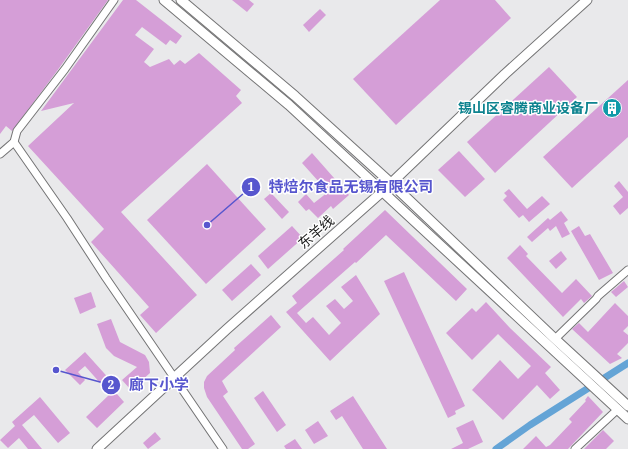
<svg xmlns="http://www.w3.org/2000/svg" width="628" height="449" font-family="'Noto Serif','Noto Sans SC',serif">
<style>
.lines{fill:none;stroke-linecap:round;stroke-linejoin:round}
.canal{stroke:#64a4d6;stroke-width:7}
.building{fill:#d59ed7}
.minor-casing{stroke:#747475;stroke-width:9}
.major-casing{stroke:#747475;stroke-width:11}
.minor{stroke:#fff;stroke-width:7}
.major{stroke:#fff;stroke-width:9}
.labels{text-anchor:middle;stroke-width:3;stroke-linejoin:round;paint-order:stroke}
.culture-label{font-size:14px;font-weight:bold;fill:#0d838f;stroke:#fff;text-anchor:end}
.street-label{font-size:14px;fill:#181818;stroke:#fff}
.leader{fill:none;stroke:#5756ce;stroke-width:1.5}
.callout-dot{fill:#5756ce;stroke:#fff;stroke-width:1.5}
.mark-label{font-size:12px;text-anchor:middle;font-weight:bold;fill:#fff}
.callout-label{font-size:15px;text-anchor:middle;font-weight:bold;fill:#5756ce;stroke:#fff;stroke-width:3;stroke-linejoin:round;paint-order:stroke}
</style>
<rect width="100%" height="100%" fill="#e9e9eb"/>
<g class="lines">
<path class="canal" d="M496,449L530,425L628,363"/>
</g>
<g class="building">
<path d="M0,0H108L57,71L12,131L6,126L0,134Z"/>
<path d="M123,0H136L182,36L176,44L170,40L166,45L142,27L135,35L154,49L144,62L150,67L169,59L174,65L180,60L185,64L199,53L241,90L236,96L242,103L121,212L197,295L156,333L140,315L149,307L91,242L104,229L28,146L74,103L41,111Z"/>
<path d="M232,0H249L254,4L247,12Z"/>
<path d="M440,0H495L511,18L396,125L353,79Z"/>
<path d="M320,9L326,15L309,32L303,25Z"/>
<path d="M549,67L577,97L495,173L467,142Z"/>
<path d="M628,80V137L572,188L543,157Z"/>
<path d="M459,151L485,179L465,197L438,170Z"/>
<path d="M312,153L349,195L333,209L331,206L318,218L309,209L306,211L298,202L306,194L314,203L328,192L302,163Z"/>
<path d="M207,164L266,229L206,284L147,220Z"/>
<path d="M619,181L628,192V208L620,215L613,206L623,197L614,186Z"/>
<path d="M509,189L527,209L542,196L550,204L529,222L523,215L519,218L503,200L507,196L504,193Z"/>
<path d="M271,193L289,212L282,219L264,199Z"/>
<path d="M385,210L467,289L456,301L386,235L356,263L355,262L297,313L306,323L313,317L329,335L341,323L326,306L335,299L344,309L353,301L341,287L356,275L380,314L330,361L286,312L297,303L292,296L344,250L343,249Z"/>
<path d="M561,211L568,220L564,223L570,234L562,238L556,226L550,231L548,228L532,242L527,237L548,218L550,220Z"/>
<path d="M292,226L303,238L268,269L258,256Z"/>
<path d="M579,226L585,236L590,234L613,273L599,280L571,231Z"/>
<path d="M520,245L528,254L526,256L562,293L576,279L592,296L584,303L581,299L563,317L507,258Z"/>
<path d="M561,251L567,259L556,269L549,261Z"/>
<path d="M251,264L261,275L232,301L222,290Z"/>
<path d="M404,272L465,406L455,411L456,414L448,418L384,281Z"/>
<path d="M624,281L628,287L616,297L611,292Z"/>
<path d="M91,292L96,307L80,314L74,298Z"/>
<path d="M486,302L510,328L551,367L545,373L560,390L550,399L537,385L503,420L472,390L500,360L518,379L531,366L498,334L472,360L446,333L472,308L476,312Z"/>
<path d="M615,303L628,316V326L623,331L628,335V343L617,354L622,358L610,364L572,329L579,323L588,332Z"/>
<path d="M271,315L281,327L222,381L228,392L223,396L255,444L248,449H242L207,397L204,388V382L207,376L235,350L234,348Z"/>
<path d="M111,319L120,342L145,355L149,362L150,373L131,390L122,380L137,367L114,356L106,348L97,324Z"/>
<path d="M85,352L113,383L110,386L124,402L97,428L86,417L110,394L85,366L78,372L85,380L80,385L65,370Z"/>
<path d="M263,391L286,425L277,432L254,398Z"/>
<path d="M353,396L387,449H363L342,416L336,420L330,411Z"/>
<path d="M588,396L603,412L568,449H523L536,436L546,447L550,445L572,422L569,419L586,401L585,400Z"/>
<path d="M40,397L70,433L58,443L34,415L22,425L42,449H28L19,438L8,448L0,440L15,426L12,422Z"/>
<path d="M473,420L483,442L468,449H451L463,443L456,428Z"/>
<path d="M318,421L328,436L314,444L305,430Z"/>
<path d="M603,430L614,441L606,449H584Z"/>
<path d="M155,432L161,439L148,449L143,443Z"/>
<path d="M295,439L302,449H286L284,446Z"/>
</g>
<g class="lines">
<defs>
<g id="minor">
<path d="M14,142L67,218L106,278L223,449"/>
<path d="M0,154L14,142L17,131L65,69L114,0"/>
<path d="M555,339L596,299L598,296L628,270"/>
<path d="M575,449L618,409"/>
</g>
<g id="major">
<path d="M164,0L289,105L628,419"/>
<path d="M181,0L295,96L391,183L555,339L628,406"/>
<path d="M97,449L227,329L383,191L505,74L587,0"/>
</g>
</defs>
<use href="#minor" class="minor-casing"/>
<use href="#major" class="major-casing"/>
<use href="#minor" class="minor"/>
<use href="#major" class="major"/>
</g>
<defs>
<symbol id="building-disc" viewBox="-11 -11 22 22"><circle r="9.5" fill="#0f9aa8" stroke="#fff"/><path d="M-4-6H4V6H1V3H-1V6H-4ZM-2.5-4.3h1.7v1.8h-1.7ZM.8-4.3h1.7v1.8H.8ZM-2.5-1h1.7V.8h-1.7ZM.8-1h1.7V.8H.8Z" fill="#fff"/></symbol>
</defs>
<g fill-rule="evenodd">
<use href="#building-disc" x="601" y="97" width="22" height="22"/>
</g>
<g class="labels">
<g class="culture-label">
<text x="598" y="113">锡山区睿腾商业设备厂</text>
</g>
<g class="street-label">
<text transform="translate(316 232) rotate(-41)" y="5">东羊线</text>
</g>
</g>
<path class="leader" d="M207 225L251 187M56 370L111 385"/>
<g class="callout-dot">
<circle cx="207" cy="225" r="4"/>
<circle cx="56" cy="370" r="4"/>
<circle cx="251" cy="187" r="10"/>
<circle cx="111" cy="385" r="10"/>
</g>
<g class="mark-label">
<text x="251" y="191">1</text>
<text x="111" y="389">2</text>
</g>
<g class="callout-label">
<text x="351" y="192">特焙尔食品无锡有限公司</text>
<text x="159" y="390">廊下小学</text>
</g>
</svg>
